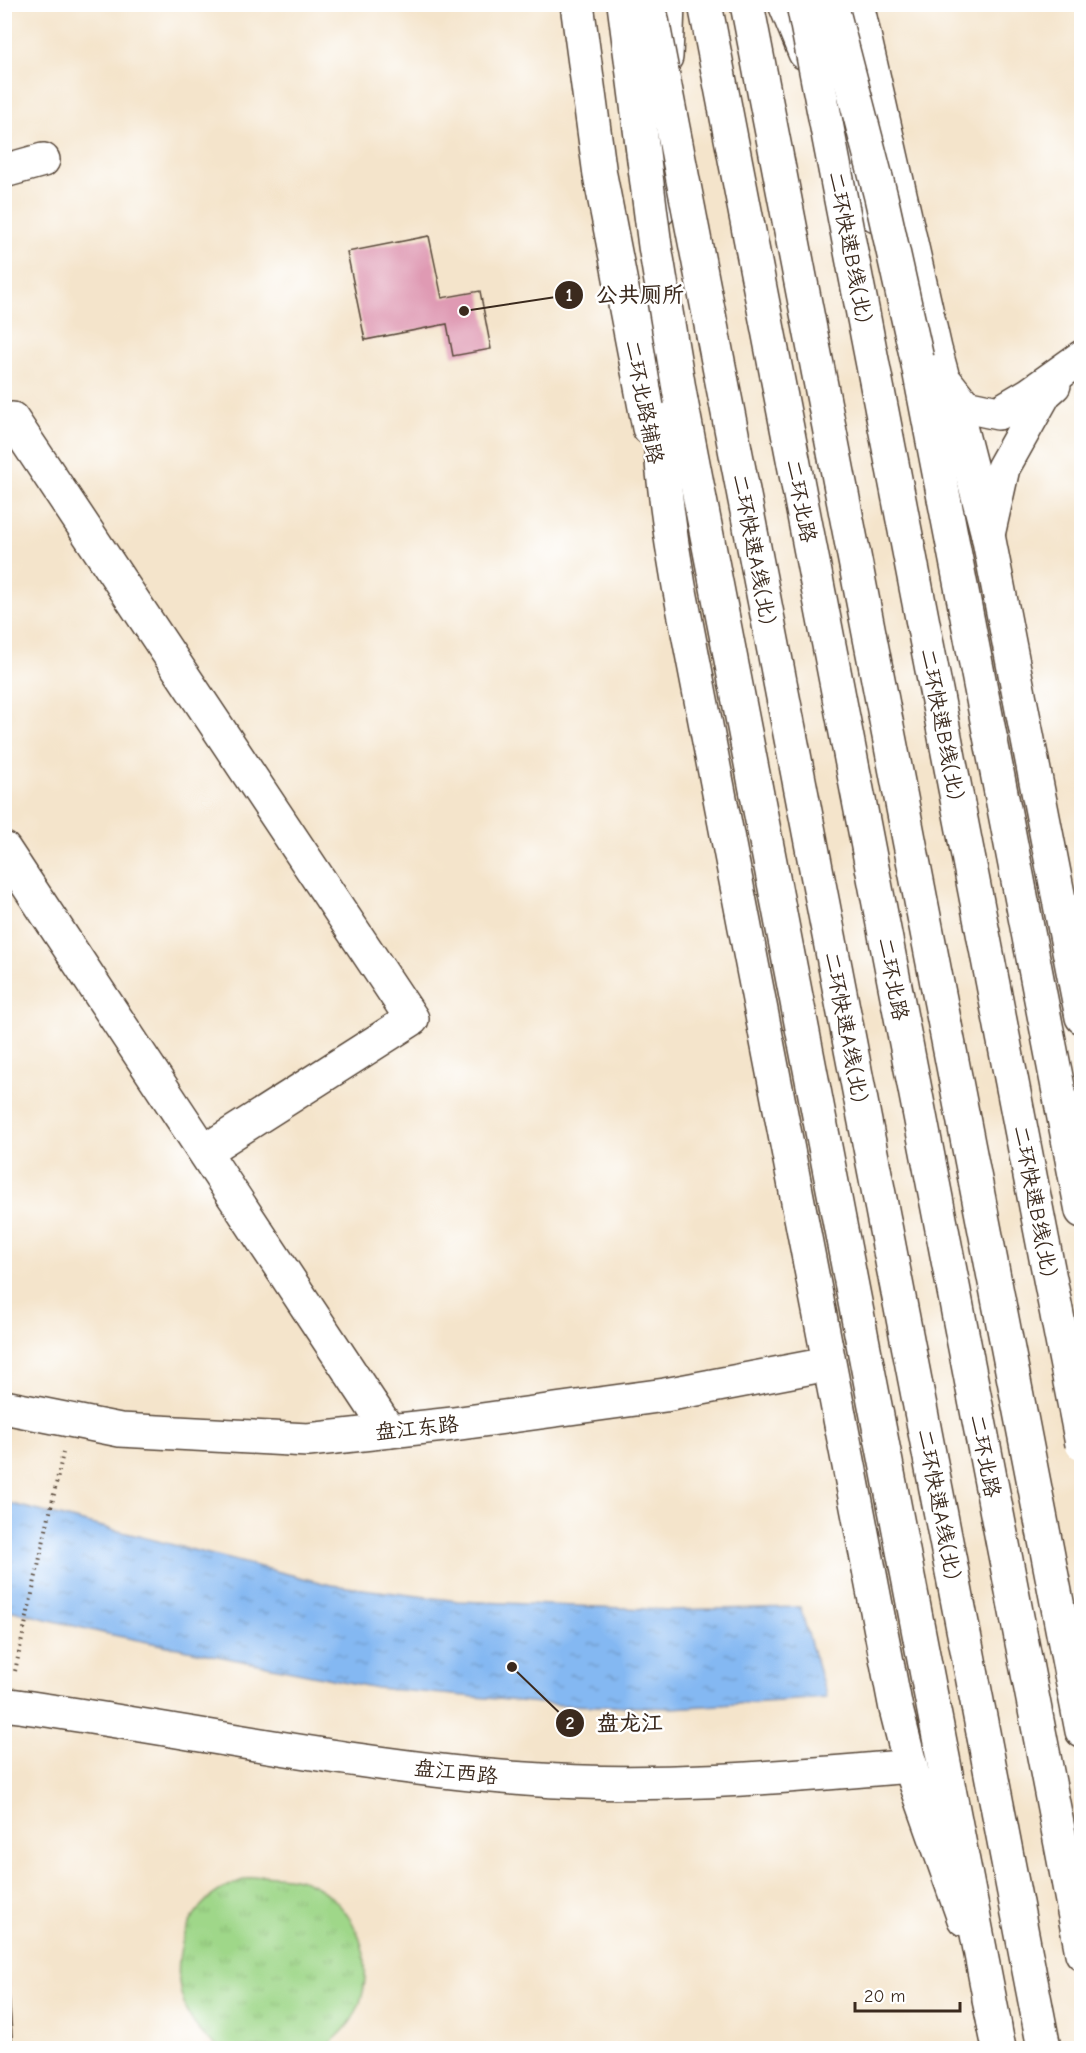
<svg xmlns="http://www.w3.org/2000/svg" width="1086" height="2053" font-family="'Comic Neue','LXGW WenKai TC',sans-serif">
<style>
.grass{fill:url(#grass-tufts);stroke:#6d8054;stroke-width:1.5}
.water{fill:url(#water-ripples);stroke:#607188;stroke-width:1.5}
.building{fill:#df9ab3}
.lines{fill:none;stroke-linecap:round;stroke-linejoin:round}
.minor-casing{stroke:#574638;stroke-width:36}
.major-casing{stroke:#574638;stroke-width:36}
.highway-casing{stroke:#574638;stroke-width:36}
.path{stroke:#574638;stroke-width:4;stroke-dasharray:1.5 4.5;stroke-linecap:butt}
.minor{stroke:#fff;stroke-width:33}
.major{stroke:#fff;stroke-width:33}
.highway{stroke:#fff;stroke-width:33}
.highway-bridge-casing{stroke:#574638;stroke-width:36;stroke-linecap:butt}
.highway-bridge{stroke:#fff;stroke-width:33}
.labels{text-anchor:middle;stroke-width:5;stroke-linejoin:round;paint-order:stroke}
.street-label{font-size:21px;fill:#3b2a1e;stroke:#fff}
.leader{fill:none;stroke:#3b2a1e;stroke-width:2}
.callout-dot{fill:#3b2a1e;stroke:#fff;stroke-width:2}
.mark-label{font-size:18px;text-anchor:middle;font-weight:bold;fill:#fff}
.callout-label{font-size:22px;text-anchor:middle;font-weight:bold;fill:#3b2a1e;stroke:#fff;stroke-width:5;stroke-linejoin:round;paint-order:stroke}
</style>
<defs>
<pattern id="grass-tufts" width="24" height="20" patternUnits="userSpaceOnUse" patternTransform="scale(1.5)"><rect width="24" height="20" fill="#9fd789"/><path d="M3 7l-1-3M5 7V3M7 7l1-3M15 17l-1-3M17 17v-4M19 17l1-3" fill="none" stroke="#8ab976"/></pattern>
<pattern id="water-ripples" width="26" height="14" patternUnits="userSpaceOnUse" patternTransform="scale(1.5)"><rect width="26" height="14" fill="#84b8f2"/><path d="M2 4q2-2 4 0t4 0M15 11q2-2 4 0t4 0" fill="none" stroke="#6d96c3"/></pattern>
</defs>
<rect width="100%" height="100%" fill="#fff"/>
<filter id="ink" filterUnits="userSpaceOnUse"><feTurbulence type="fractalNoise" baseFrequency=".0167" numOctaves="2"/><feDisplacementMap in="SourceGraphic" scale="12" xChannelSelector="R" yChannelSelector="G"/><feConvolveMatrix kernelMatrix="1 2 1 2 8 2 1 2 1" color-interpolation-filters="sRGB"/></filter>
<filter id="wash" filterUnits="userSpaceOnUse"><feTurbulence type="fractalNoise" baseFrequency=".008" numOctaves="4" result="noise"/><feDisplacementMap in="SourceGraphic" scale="24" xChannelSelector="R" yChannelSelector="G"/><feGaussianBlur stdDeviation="1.35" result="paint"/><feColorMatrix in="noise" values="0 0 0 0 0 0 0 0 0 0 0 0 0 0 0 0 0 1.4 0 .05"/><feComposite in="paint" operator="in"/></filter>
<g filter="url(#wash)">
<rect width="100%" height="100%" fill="#f4e4cb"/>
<path class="grass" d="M262,1875C277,1876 293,1876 307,1882C358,1904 380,1966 355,2014C348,2028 336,2038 324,2048H221C171,2021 166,1948 201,1906C217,1888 239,1880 262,1875Z"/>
<path class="water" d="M4,1502L331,1585L458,1601L671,1610L800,1607L827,1698L673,1708L561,1705L377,1688L103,1633L5,1609Z"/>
<g id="blocks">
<g class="building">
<path d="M429,236L442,298L480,291L491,349L453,356L447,324L365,340L347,252Z"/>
<path d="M6,1950L13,2048H4Z"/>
</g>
</g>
</g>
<g filter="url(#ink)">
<use href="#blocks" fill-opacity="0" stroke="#574638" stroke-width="1.5"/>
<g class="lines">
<defs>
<g id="minor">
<path d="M577,4L600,175L649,428"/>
<path d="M857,4L935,349L943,378L965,406L998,413L1030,394L1082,357"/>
<path d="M4,171L43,160"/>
<path d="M4,420L12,419L412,1019L205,1151"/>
<path d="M988,535L1003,468L1045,393L1054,385"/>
<path d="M4,849L389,1431"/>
<path d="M4,1407L120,1430L308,1440L453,1424L665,1395L828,1364"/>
<path d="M4,1704C179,1728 351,1766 526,1779C654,1789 783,1777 911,1766"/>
</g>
<g id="major">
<path d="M705,4L1082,1953"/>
<path d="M747,4L1082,1731"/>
<path d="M785,4L805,53"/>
<path d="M666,57L668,4"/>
<path d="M830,111L876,215"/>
<path d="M659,210L664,111"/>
<path d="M656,303C654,399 662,492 679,586L896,1709L912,1772L964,1919"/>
<path d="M914,303L961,430L988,535L1082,1017"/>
<path d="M989,2000L999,2048"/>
</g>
<g id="highway">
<path d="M917,359L1082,1211"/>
<path d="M681,401L995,2027"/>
</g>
</defs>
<use href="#minor" class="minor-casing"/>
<use href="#major" class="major-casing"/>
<use href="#highway" class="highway-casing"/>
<path class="path" d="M15,1671L63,1453"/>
<use href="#minor" class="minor"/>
<use href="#major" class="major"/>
<use href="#highway" class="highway"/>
<defs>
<g id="highway-bridge">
<path d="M624,4L655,246L681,401"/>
<path d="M649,4L1044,2048"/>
<path d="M803,4L1082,1444"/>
<path d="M831,4L881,197L917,359"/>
</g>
</defs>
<use href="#highway-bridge" class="highway-bridge-casing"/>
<use href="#highway-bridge" class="highway-bridge"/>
</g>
</g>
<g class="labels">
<g class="street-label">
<text transform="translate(850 247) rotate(79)" y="7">二环快速B线(北)</text>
<text transform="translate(644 402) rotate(79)" y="7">二环北路辅路</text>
<text transform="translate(801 501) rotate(79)" y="7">二环北路</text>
<text transform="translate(754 549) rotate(79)" y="7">二环快速A线(北)</text>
<text transform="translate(942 724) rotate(79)" y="7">二环快速B线(北)</text>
<text transform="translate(893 979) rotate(79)" y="7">二环北路</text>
<text transform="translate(846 1027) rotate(79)" y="7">二环快速A线(北)</text>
<text transform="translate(1035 1201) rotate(79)" y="7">二环快速B线(北)</text>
<text transform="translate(417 1428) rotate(-6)" y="7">盘江东路</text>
<text transform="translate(985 1456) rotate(79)" y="7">二环北路</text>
<text transform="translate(939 1504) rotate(79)" y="7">二环快速A线(北)</text>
<text transform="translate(456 1772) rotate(6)" y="7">盘江西路</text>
</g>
</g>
<path class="leader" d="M464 311L569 295M512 1667L570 1723"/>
<g class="callout-dot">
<circle cx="464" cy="311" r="6"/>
<circle cx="512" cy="1667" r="6"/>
<circle cx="569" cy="295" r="15"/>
<circle cx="570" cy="1723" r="15"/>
</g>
<g class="mark-label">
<text x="569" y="301">1</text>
<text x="570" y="1729">2</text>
</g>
<g class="callout-label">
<text x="640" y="302">公共厕所</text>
<text x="630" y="1730">盘龙江</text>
</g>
<rect width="1086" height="2053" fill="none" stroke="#fff" stroke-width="24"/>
<path d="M855 2002v9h105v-9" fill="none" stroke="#3b2a1e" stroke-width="3"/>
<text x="864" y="2002" font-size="18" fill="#3b2a1e" stroke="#ffffff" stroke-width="4.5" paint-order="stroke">20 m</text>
</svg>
